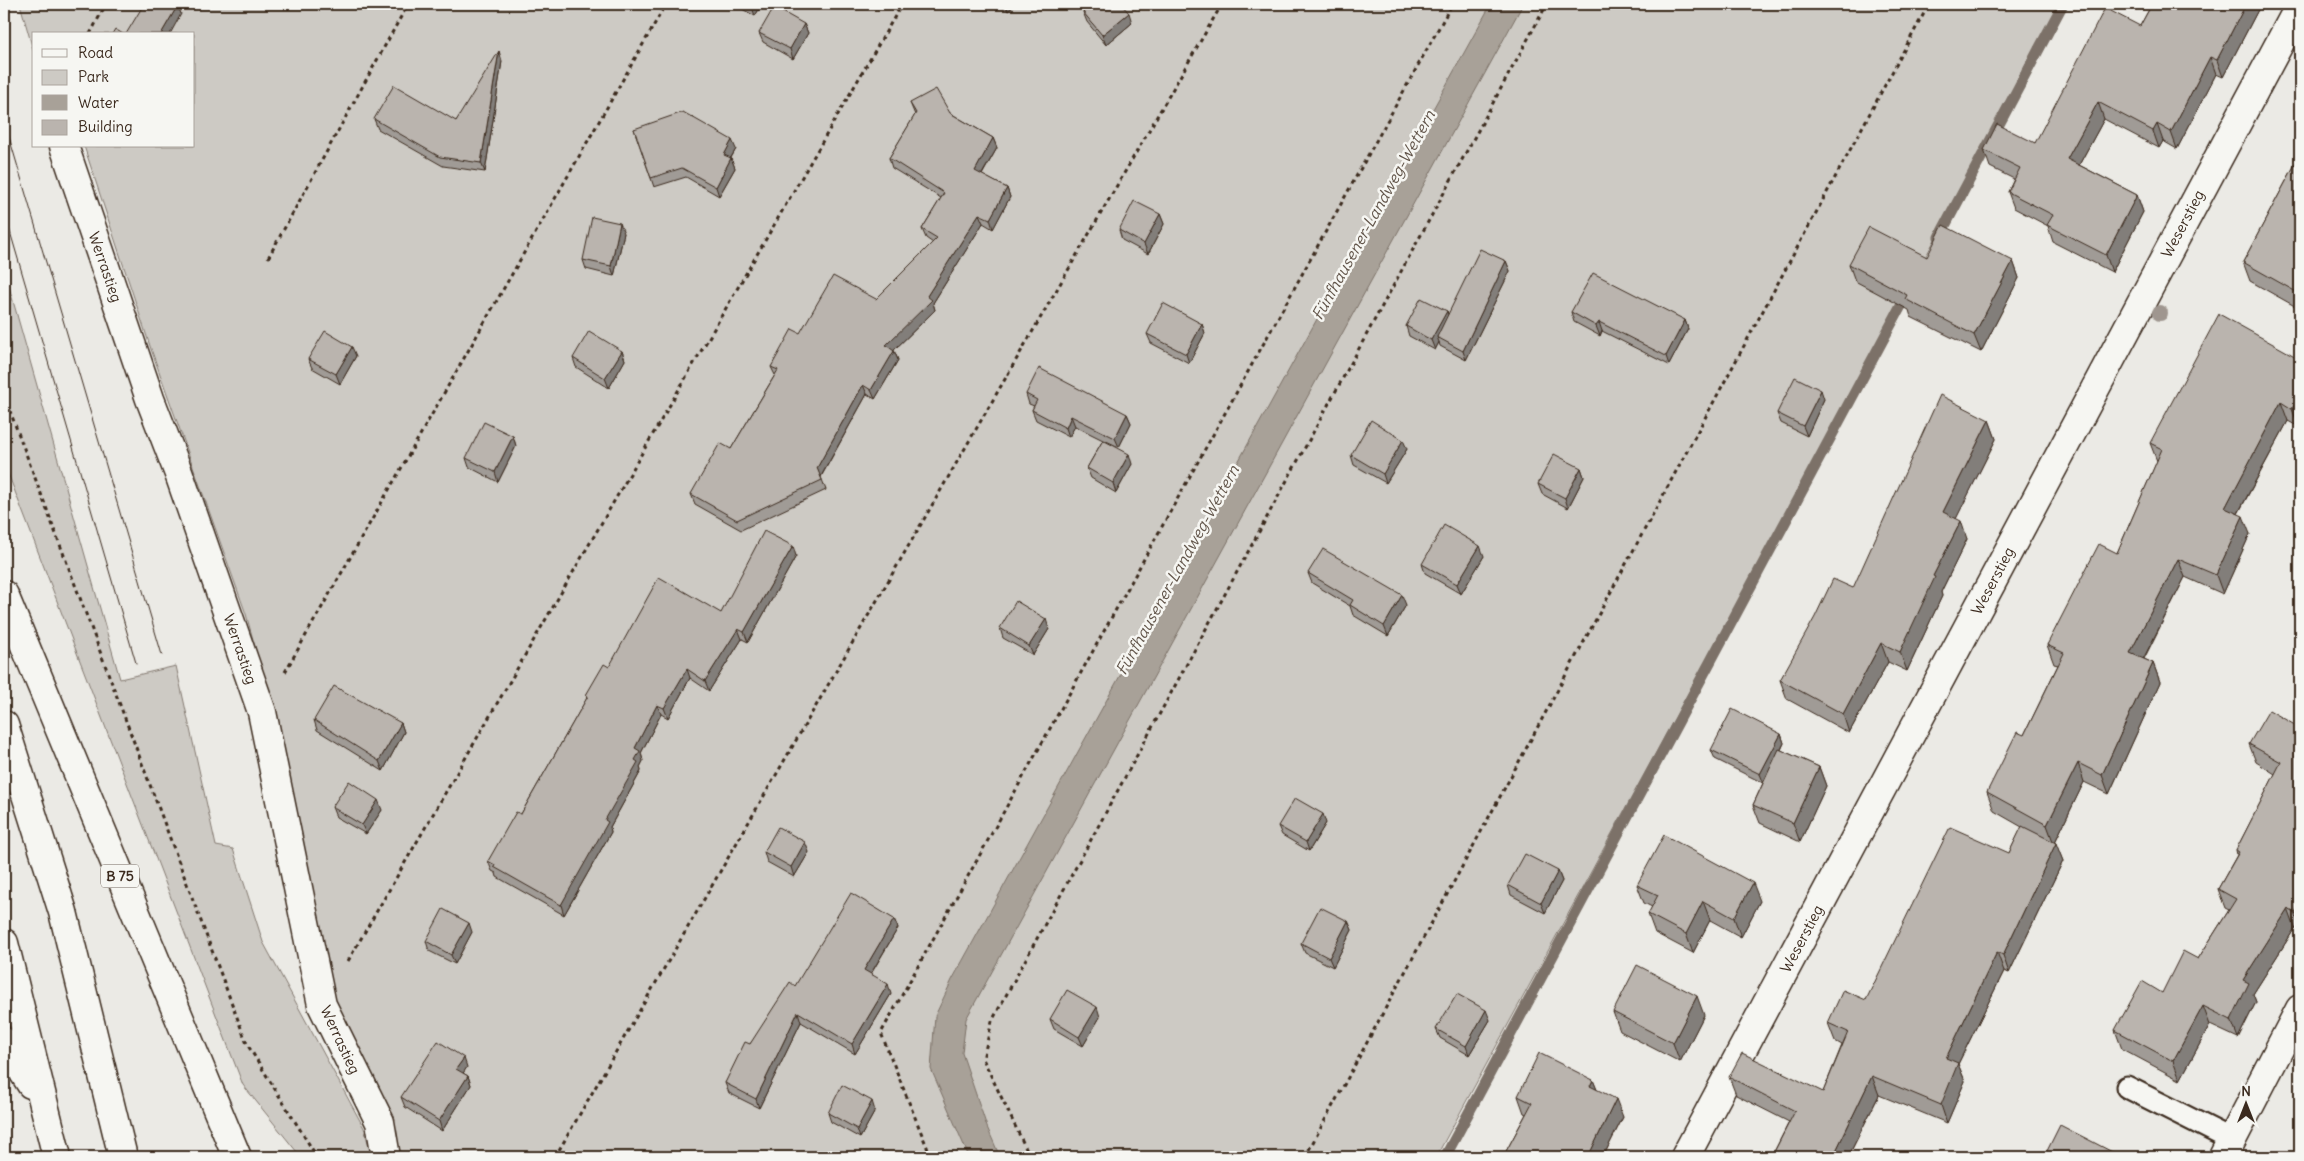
<svg xmlns="http://www.w3.org/2000/svg" width="2304" height="1161" font-family="Delius,sans-serif">
<style>
.green{fill:#cdcac4;stroke:#847a71}
.water{fill:#a8a198;stroke:#7c7167}
.lines{fill:none;stroke-linecap:round;stroke-linejoin:round}
.stream{stroke:#7c7167;stroke-width:11}
.lane-casing{stroke:#3b2a1e;stroke-width:25}
.street-casing{stroke:#3b2a1e;stroke-width:31}
.highway-casing{stroke:#3b2a1e;stroke-width:31}
.path{stroke:#3b2a1e;stroke-width:3;stroke-dasharray:4 4;stroke-linecap:butt}
.lane{stroke:#f6f6f2;stroke-width:21}
.street{stroke:#f6f6f2;stroke-width:28}
.highway{stroke:#f6f6f2;stroke-width:28}
.tram{stroke:#3b2a1e;stroke-width:1}
.tree{fill:#9f968f}
.wall{fill:#a09b96;stroke:#3b2a1e}
.shaded-wall{fill:#827e7a;stroke:#3b2a1e}
.building{fill:#bab4ae;stroke:#3b2a1e}
.labels{text-anchor:middle;stroke-width:5;stroke-linejoin:round;paint-order:stroke}
.shield{fill:#f6f6f2;stroke:#73675e;stroke-width:1}
.shield-label{font-size:14px;font-weight:bold;fill:#3b2a1e}
.street-label{font-size:15px;fill:#3b2a1e;stroke:#f6f6f2}
.water-label{font-size:16px;font-style:italic;fill:#615449;stroke:#f6f6f2}
</style>
<rect width="100%" height="100%" fill="#ebeae5"/>
<filter id="ink" filterUnits="userSpaceOnUse"><feTurbulence type="fractalNoise" baseFrequency=".02" numOctaves="2"/><feDisplacementMap in="SourceGraphic" scale="10" xChannelSelector="R" yChannelSelector="G"/><feConvolveMatrix kernelMatrix="1 2 1 2 8 2 1 2 1" color-interpolation-filters="sRGB"/></filter>
<g filter="url(#ink)">
<g class="green">
<path d="M20,4H2063L1436,1157H399L391,1113L336,1001L318,930L279,734L246,614L151,349L84,146H194V34H34V53Z"/>
<path d="M4,269L120,679L176,666L216,846L233,849L263,942L364,1128L372,1157H301L243,1085L4,463Z"/>
</g>
<path class="water" d="M1491,4H1523L966,1019L962,1053L987,1127L1000,1157H969L931,1069L935,1016L952,980Z"/>
<g class="lines">
<g class="stream">
<path d="M1939,237L2063,4"/>
<path d="M1445,1157L1908,293"/>
</g>
<defs>
<path id="lane" d="M2127,1087L2232,1140"/>
<g id="street">
<path d="M64,146L150,399L179,474L262,712L322,1005L380,1122L386,1157"/>
<path d="M1685,1157L2300,5"/>
<path d="M2223,1157L2300,1009"/>
</g>
<g id="highway">
<path d="M4,595L237,1157"/>
<path d="M4,725L63,912L123,1157"/>
<path d="M4,943L57,1157"/>
<path d="M4,1042L31,1084"/>
</g>
</defs>
<use href="#lane" class="lane-casing"/>
<use href="#street" class="street-casing"/>
<use href="#highway" class="highway-casing"/>
<g class="path">
<path d="M90,34L106,4"/>
<path d="M268,258L408,4"/>
<path d="M4,395L247,1044L317,1157"/>
<path d="M285,672L666,4"/>
<path d="M348,961L902,4"/>
<path d="M555,1157L1222,4"/>
<path d="M931,1157L881,1033L1452,4"/>
<path d="M1030,1157L983,1059L992,1021L1547,4"/>
<path d="M1305,1157L1929,4"/>
</g>
<use href="#lane" class="lane"/>
<use href="#street" class="street"/>
<use href="#highway" class="highway"/>
<g class="tram">
<path d="M4,120L162,655"/>
<path d="M4,211L136,663"/>
</g>
</g>
<circle class="tree" cx="2160" cy="313" r="8"/>
<g class="wall">
<path d="M733,4H762L755,16Z"/>
<path d="M1002,4H1016L1008,11Z"/>
<path d="M2152,4H2261L2223,77L2216,74L2177,149L2163,141L2159,148L2104,119L2079,165L2137,195L2143,212L2112,272L2053,242L2048,226L2014,208L2008,192L2014,179L1990,167L1984,150L2035,143L2140,26Z"/>
<path d="M1083,12L1132,23L1106,45L1087,22Z"/>
<path d="M804,24L808,33L793,59L763,42L759,33Z"/>
<path d="M502,61L485,172L443,166L378,129L374,119L456,121Z"/>
<path d="M910,103L950,113L993,138L997,148L982,175L1007,188L1010,197L993,229L983,223L933,303L935,310L894,350L898,360L875,399L867,394L821,477L826,490L741,530L695,504L691,494L731,449L775,375L771,367L800,333L876,299L933,243L926,238L922,229L941,198L892,168L889,158L915,115Z"/>
<path d="M634,129L736,149L731,158L735,168L719,196L686,177L654,187Z"/>
<path d="M2300,155V309L2250,281L2243,262Z"/>
<path d="M1160,214L1164,224L1148,254L1122,240L1119,230Z"/>
<path d="M624,233L614,276L586,269L583,260Z"/>
<path d="M1927,257L2013,261L2019,278L1981,352L1911,317L1909,310L1855,281L1849,264Z"/>
<path d="M1506,261L1510,271L1466,360L1440,346L1439,342L1435,350L1409,336L1406,326L1447,311L1448,314Z"/>
<path d="M1571,312L1685,320L1688,329L1669,365L1602,331L1600,336L1574,322Z"/>
<path d="M1202,324L1205,333L1189,363L1151,343L1147,334Z"/>
<path d="M622,351L625,360L609,388L576,367L573,358Z"/>
<path d="M356,356L340,384L312,368L308,359Z"/>
<path d="M2300,359L2299,427L2288,421L2238,514L2250,534L2223,594L2185,577L2144,659L2153,663L2160,682L2109,794L2084,782L2055,842L2063,861L2009,973L2004,971L1958,1064L1965,1081L1947,1123L1879,1095L1848,1157H1773L1772,1156L1789,1122L1736,1095L1729,1077L1823,1092L1842,1045L1835,1041L1828,1023L1866,1000L2009,853L2022,827L1994,811L1987,792L2024,735L2058,665L2054,664L2047,645L2117,553L2157,461L2150,443Z"/>
<path d="M1026,394L1127,414L1131,423L1119,447L1104,440L1132,464L1116,493L1091,478L1087,468L1103,440L1075,426L1069,437L1036,420L1032,410L1034,406L1029,404Z"/>
<path d="M1824,399L1807,436L1781,423L1777,413Z"/>
<path d="M1989,420L1996,439L1956,518L1967,539L1941,592L1942,596L1907,671L1888,662L1849,733L1787,699L1780,680L1853,588Z"/>
<path d="M513,436L516,446L498,482L469,467L466,458Z"/>
<path d="M1407,449L1386,483L1354,465L1351,455Z"/>
<path d="M1581,468L1584,477L1568,508L1542,494L1538,484Z"/>
<path d="M796,556L748,642L742,639L709,691L690,678L668,718L661,714L641,753L643,761L640,767L641,771L610,827L611,832L564,915L497,877L496,873L492,871L488,861L521,814L587,698L586,695L609,667L721,613Z"/>
<path d="M1484,556L1461,594L1425,573L1422,564Z"/>
<path d="M1308,573L1406,605L1388,636L1353,615L1350,606L1312,583Z"/>
<path d="M1000,628L1049,629L1033,655L1003,638Z"/>
<path d="M314,720L401,723L404,732L383,771L317,730Z"/>
<path d="M2300,728V931L2295,928L2253,994L2256,1002L2238,1038L2210,1025L2180,1080L2122,1049L2115,1030L2162,993L2198,959L2229,910L2225,908L2218,889L2237,855L2236,850L2275,774L2256,762L2249,744Z"/>
<path d="M1781,734L1784,743L1781,750L1819,767L1826,786L1800,842L1760,823L1753,805L1763,783L1715,759L1711,750Z"/>
<path d="M332,807L382,810L366,834L336,817Z"/>
<path d="M1326,823L1309,851L1282,835L1278,826Z"/>
<path d="M764,852H809L794,877L767,862Z"/>
<path d="M1558,871L1562,881L1545,913L1511,895L1508,885Z"/>
<path d="M1637,885L1760,901L1741,937L1710,920L1693,953L1655,933L1648,914L1652,907L1644,903Z"/>
<path d="M894,919L898,928L871,974L891,994L855,1054L801,1022L759,1108L729,1093L725,1083L750,1044L795,986Z"/>
<path d="M1348,921L1352,930L1333,967L1305,953L1301,943Z"/>
<path d="M472,932L455,964L429,951L426,941Z"/>
<path d="M1613,1012L1704,1015L1680,1062L1620,1031Z"/>
<path d="M1100,1017L1083,1046L1054,1029L1050,1019Z"/>
<path d="M1490,1020L1469,1055L1440,1038L1436,1029Z"/>
<path d="M467,1067L463,1073L468,1076L471,1085L442,1131L405,1107L401,1097Z"/>
<path d="M1593,1080L1597,1090L1623,1117L1603,1157H1503L1526,1114L1524,1113L1518,1096Z"/>
<path d="M875,1111L860,1138L831,1122L828,1113Z"/>
</g>
<g class="shaded-wall">
<path d="M753,4H762L755,16L752,7Z"/>
<path d="M1006,4H1016L1008,11Z"/>
<path d="M2246,4H2261L2223,77L2217,60Z"/>
<path d="M178,5L181,14L170,34H161Z"/>
<path d="M1129,13L1132,23L1106,45L1102,35Z"/>
<path d="M804,24L808,33L793,59L790,49Z"/>
<path d="M499,51L502,61L485,172L481,163Z"/>
<path d="M2210,57L2216,74L2177,149L2171,132Z"/>
<path d="M2098,102L2104,119L2073,176L2067,159Z"/>
<path d="M2157,124L2163,141L2159,148L2153,131Z"/>
<path d="M993,138L997,148L978,181L975,171Z"/>
<path d="M732,140L736,149L727,164L724,155Z"/>
<path d="M731,158L735,168L719,196L716,187Z"/>
<path d="M1007,188L1010,197L993,229L990,219Z"/>
<path d="M2137,195L2143,212L2112,272L2106,255Z"/>
<path d="M979,214L983,223L933,303L935,310L889,355L886,345L927,296Z"/>
<path d="M1160,214L1164,224L1148,254L1144,244Z"/>
<path d="M620,223L624,233L614,276L611,266Z"/>
<path d="M1506,261L1510,271L1466,360L1463,351Z"/>
<path d="M2013,261L2019,278L1981,352L1974,335Z"/>
<path d="M1447,311L1450,321L1437,337L1439,342L1435,350L1431,340Z"/>
<path d="M1685,320L1688,329L1669,365L1666,356Z"/>
<path d="M1599,322L1602,331L1600,336L1596,326Z"/>
<path d="M1202,324L1205,333L1189,363L1186,354Z"/>
<path d="M352,347L356,356L340,384L336,374Z"/>
<path d="M622,351L625,360L609,388L605,378Z"/>
<path d="M894,351L898,360L875,399L871,390Z"/>
<path d="M863,385L867,394L820,478L817,468Z"/>
<path d="M1821,390L1824,399L1807,436L1803,426Z"/>
<path d="M2300,395V426L2299,427L2292,409Z"/>
<path d="M2281,402L2288,421L2231,526L2225,508Z"/>
<path d="M1127,414L1131,423L1119,447L1115,438Z"/>
<path d="M1071,416L1075,426L1069,437L1066,428Z"/>
<path d="M1989,420L1996,439L1950,531L1943,512Z"/>
<path d="M513,436L516,446L498,482L495,472Z"/>
<path d="M1403,440L1407,449L1386,483L1383,474Z"/>
<path d="M1129,454L1132,464L1116,493L1113,483Z"/>
<path d="M1581,468L1584,477L1568,508L1565,498Z"/>
<path d="M2243,516L2250,534L2223,594L2216,575Z"/>
<path d="M1961,521L1967,539L1941,592L1942,596L1907,671L1900,652L1933,576Z"/>
<path d="M793,546L796,556L748,642L744,632Z"/>
<path d="M1480,546L1484,556L1461,594L1457,584Z"/>
<path d="M2178,559L2185,577L2137,671L2130,653Z"/>
<path d="M1402,595L1406,605L1388,636L1384,626Z"/>
<path d="M1046,619L1049,629L1033,655L1029,646Z"/>
<path d="M738,629L742,639L709,691L705,681Z"/>
<path d="M1881,643L1888,662L1849,733L1843,714Z"/>
<path d="M2153,663L2160,682L2109,794L2102,775Z"/>
<path d="M687,669L690,678L668,718L664,708Z"/>
<path d="M657,705L661,714L641,753L643,761L640,767L641,771L610,827L611,832L564,915L561,905L635,760V748Z"/>
<path d="M401,723L404,732L383,771L379,761Z"/>
<path d="M1781,734L1784,743L1764,784L1760,774Z"/>
<path d="M2078,763L2084,782L2054,844L2047,825Z"/>
<path d="M1819,767L1826,786L1800,842L1793,823Z"/>
<path d="M378,800L382,810L366,834L362,825Z"/>
<path d="M1323,814L1326,823L1309,851L1306,842Z"/>
<path d="M805,842L809,852L794,877L791,867Z"/>
<path d="M2056,843L2063,861L2009,973L2003,955Z"/>
<path d="M1558,871L1562,881L1545,913L1541,903Z"/>
<path d="M1753,883L1760,901L1741,937L1734,918Z"/>
<path d="M1703,901L1710,920L1693,953L1686,934Z"/>
<path d="M2300,903V928L2295,913Z"/>
<path d="M2288,909L2295,928L2253,994L2256,1002L2238,1038L2231,1020L2243,980Z"/>
<path d="M894,919L898,928L867,980L864,970Z"/>
<path d="M1348,921L1352,930L1333,967L1329,958Z"/>
<path d="M469,923L472,932L455,964L451,955Z"/>
<path d="M1997,952L2004,971L1958,1064L1965,1081L1947,1123L1941,1105L1946,1058Z"/>
<path d="M888,984L891,994L855,1054L852,1044Z"/>
<path d="M1697,996L1704,1015L1680,1062L1673,1043Z"/>
<path d="M2203,1006L2210,1025L2180,1080L2173,1061Z"/>
<path d="M1097,1007L1100,1017L1083,1046L1079,1037Z"/>
<path d="M1486,1010L1490,1020L1469,1055L1466,1046Z"/>
<path d="M798,1012L801,1022L759,1108L756,1099Z"/>
<path d="M464,1058L467,1067L460,1078L456,1069Z"/>
<path d="M468,1076L471,1085L442,1131L439,1121Z"/>
<path d="M1872,1076L1879,1095L1848,1157H1833Z"/>
<path d="M1593,1080L1600,1097L1590,1086Z"/>
<path d="M1616,1099L1623,1117L1603,1157H1588Z"/>
<path d="M872,1101L875,1111L860,1138L857,1129Z"/>
</g>
<g class="building">
<path d="M144,4H176L178,5L161,34H126Z"/>
<path d="M747,4H753L752,7Z"/>
<path d="M1094,4H1121L1129,13L1102,35L1083,12Z"/>
<path d="M2152,4H2246L2217,60L2210,57L2171,132L2157,124L2153,131L2098,102L2067,159L2137,195L2106,255L2047,225L2053,215L2008,192L2020,168L1984,150L1997,124L2035,143L2105,8L2140,26Z"/>
<path d="M774,7L804,24L790,49L759,33Z"/>
<path d="M115,29L123,34H112Z"/>
<path d="M499,51L481,163L440,157L374,119L394,85L456,121Z"/>
<path d="M936,89L950,113L993,138L975,171L1007,188L990,219L979,214L927,296L932,300L886,345L894,351L871,390L863,385L817,468L822,480L737,520L691,494L720,443L731,449L778,370L771,367L792,329L800,333L833,276L876,299L937,238L922,229L944,193L889,158L916,113L910,103Z"/>
<path d="M683,112L732,140L724,155L731,158L716,187L682,168L651,178L634,129Z"/>
<path d="M2300,155V294L2243,262Z"/>
<path d="M1134,201L1160,214L1144,244L1119,230Z"/>
<path d="M592,217L620,223L611,266L583,260Z"/>
<path d="M1943,225L2013,261L1974,335L1905,299L1907,295L1849,264L1869,227L1927,257Z"/>
<path d="M1480,249L1506,261L1463,351L1437,337Z"/>
<path d="M1593,273L1685,320L1666,356L1599,322L1596,326L1571,312Z"/>
<path d="M1421,298L1447,311L1431,340L1406,326Z"/>
<path d="M1163,303L1202,324L1186,354L1147,334Z"/>
<path d="M2219,314L2300,359V395L2292,409L2281,402L2225,508L2243,516L2216,575L2178,559L2130,653L2153,663L2102,775L2078,763L2047,825L1987,792L2017,732L2024,735L2064,653L2047,645L2099,544L2117,553L2162,449L2150,443Z"/>
<path d="M325,331L352,347L336,374L308,359Z"/>
<path d="M589,331L622,351L605,378L573,358Z"/>
<path d="M1039,368L1127,414L1115,438L1071,416L1066,428L1032,410L1037,400L1026,394Z"/>
<path d="M1795,377L1821,390L1803,426L1777,413Z"/>
<path d="M1940,395L1989,420L1943,512L1961,521L1933,576L1935,577L1900,652L1881,643L1843,714L1780,680L1815,617L1833,579L1853,588Z"/>
<path d="M1371,420L1403,440L1383,474L1351,455Z"/>
<path d="M484,422L513,436L495,472L466,458Z"/>
<path d="M1103,440L1129,454L1113,483L1087,468Z"/>
<path d="M1554,454L1581,468L1565,498L1538,484Z"/>
<path d="M1444,525L1480,546L1457,584L1422,564Z"/>
<path d="M764,531L793,546L744,632L738,629L705,681L687,669L664,708L657,705L635,748L640,751L635,760L638,762L605,820L608,822L561,905L494,867L495,865L488,861L516,812L521,814L588,696L586,695L604,664L609,667L659,577L721,613Z"/>
<path d="M1323,549L1402,595L1384,626L1350,605L1353,600L1308,573Z"/>
<path d="M1016,601L1046,619L1029,646L1000,628Z"/>
<path d="M334,686L401,723L379,761L314,720Z"/>
<path d="M1732,709L1781,734L1760,774L1711,750Z"/>
<path d="M2269,710L2300,728V903L2295,913L2288,909L2243,980L2249,983L2231,1020L2203,1006L2173,1061L2115,1030L2142,981L2162,993L2183,951L2198,959L2236,899L2218,889L2239,852L2236,850L2281,762L2249,744Z"/>
<path d="M1779,749L1819,767L1793,823L1753,805Z"/>
<path d="M349,781L378,800L362,825L332,807Z"/>
<path d="M1295,798L1323,814L1306,842L1278,826Z"/>
<path d="M2022,826L2056,843L2003,955L1997,952L1946,1058L1958,1063L1941,1105L1872,1076L1833,1157H1775L1772,1156L1795,1111L1729,1077L1742,1053L1823,1092L1848,1032L1828,1023L1843,990L1866,1000L1950,827L2009,853Z"/>
<path d="M778,827L805,842L791,867L764,852Z"/>
<path d="M1664,835L1753,883L1734,918L1703,901L1686,934L1648,914L1658,895L1637,885Z"/>
<path d="M1525,854L1558,871L1541,903L1508,885Z"/>
<path d="M851,893L894,919L864,970L888,984L852,1044L798,1012L756,1099L725,1083L745,1042L750,1044L790,982L795,986Z"/>
<path d="M1320,907L1348,921L1329,958L1301,943Z"/>
<path d="M443,909L469,923L451,955L426,941Z"/>
<path d="M1637,965L1697,996L1673,1043L1613,1012Z"/>
<path d="M1067,990L1097,1007L1079,1037L1050,1019Z"/>
<path d="M1457,994L1486,1010L1466,1046L1436,1029Z"/>
<path d="M438,1041L464,1058L456,1069L468,1076L439,1121L401,1097Z"/>
<path d="M1539,1053L1593,1080L1590,1086L1616,1099L1588,1157H1503L1532,1103L1518,1096Z"/>
<path d="M842,1085L872,1101L857,1129L828,1113Z"/>
<path d="M2060,1125L2122,1157H2044Z"/>
<path d="M1361,1154L1367,1157H1359Z"/>
</g>
</g>
<g class="labels">
<rect class="shield" x="101" y="864.5" width="38" height="23" rx="4"/>
<g class="shield-label">
<text x="120" y="881">B 75</text>
</g>
<g class="street-label">
<text transform="translate(2183 224) rotate(-62)" y="5">Weserstieg</text>
<text transform="translate(105 267) rotate(71)" y="5">Werrastieg</text>
<text transform="translate(1993 581) rotate(-62)" y="5">Weserstieg</text>
<text transform="translate(240 649) rotate(71)" y="5">Werrastieg</text>
<text transform="translate(1802 939) rotate(-62)" y="5">Weserstieg</text>
<text transform="translate(340 1040) rotate(65)" y="5">Werrastieg</text>
</g>
<g class="water-label">
<text transform="translate(1373 215) rotate(-61)" y="6">Fünfhausener-Landweg-Wettern</text>
<text transform="translate(1177 570) rotate(-61)" y="6">Fünfhausener-Landweg-Wettern</text>
</g>
</g>
<rect width="2304" height="1161" fill="none" stroke="#f6f6f2" stroke-width="20"/>
<rect x="10" y="10" width="2284" height="1141" fill="none" stroke="#3b2a1e" stroke-width="2" filter="url(#ink)"/>
<rect x="32" y="32" width="162" height="115" fill="#f6f6f2" stroke="#aba49d"/>
<rect x="42" y="49" width="25" height="8" fill="#f6f6f2" stroke="#aba49d"/>
<text x="78" y="58" font-size="15" fill="#3b2a1e">Road</text>
<rect x="42" y="70" width="25" height="15" fill="#cdcac4" stroke="#aba49d"/>
<text x="78" y="82" font-size="15" fill="#3b2a1e">Park</text>
<rect x="42" y="95" width="25" height="15" fill="#a8a198" stroke="#aba49d"/>
<text x="78" y="108" font-size="15" fill="#3b2a1e">Water</text>
<rect x="42" y="120" width="25" height="15" fill="#bab4ae" stroke="#aba49d"/>
<text x="78" y="132" font-size="15" fill="#3b2a1e">Building</text>
<g transform="translate(2246 1104)" stroke="#f6f6f2" stroke-width="4" paint-order="stroke">
<path d="M0-4L9 19L0 12L-9 19Z" fill="#3b2a1e"/>
<text y="-8" font-size="14" font-weight="bold" text-anchor="middle" fill="#3b2a1e">N</text>
</g>
</svg>
